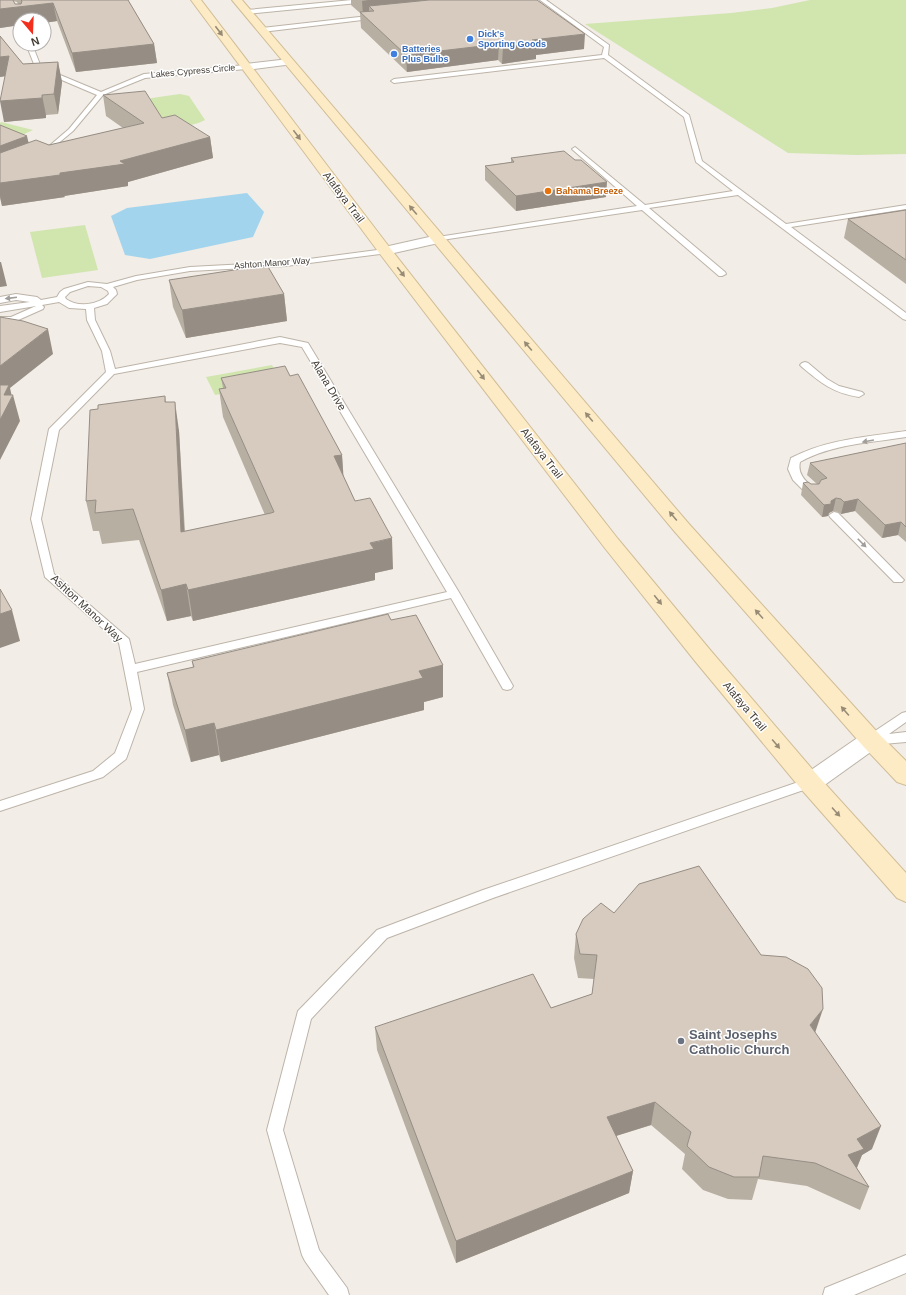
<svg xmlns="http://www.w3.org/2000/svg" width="906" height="1295" font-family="Arial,sans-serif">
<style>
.green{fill:#d1e5af}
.water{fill:#a3d4ed}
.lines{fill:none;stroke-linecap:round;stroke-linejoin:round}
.lane-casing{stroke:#bdb4a9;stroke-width:2}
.street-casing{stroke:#bdb4a9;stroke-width:2}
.secondary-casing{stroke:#d1bd97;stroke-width:2}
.lane{fill:#fff;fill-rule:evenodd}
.street{fill:#fff;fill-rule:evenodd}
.secondary{fill:#fcebc5;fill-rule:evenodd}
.wall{fill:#b8afa3;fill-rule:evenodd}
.shaded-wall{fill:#968e85}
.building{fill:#d6cbbe;stroke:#968e85}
.oneway{fill:#978b76}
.oneway2{fill:#a29e9a}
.shop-dot{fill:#3f7fe0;stroke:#fff;stroke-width:1.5}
.food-dot{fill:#e8710a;stroke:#fff;stroke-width:1.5}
.worship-dot{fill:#6b7280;stroke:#fff;stroke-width:1.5}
.labels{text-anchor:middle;stroke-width:3;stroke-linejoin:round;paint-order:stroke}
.far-shop-label{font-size:9px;font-weight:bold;fill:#366cbe;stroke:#fff;text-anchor:start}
.far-street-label{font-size:9px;fill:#443d35;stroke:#fff}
.far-food-label{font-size:9px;font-weight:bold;fill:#c56008;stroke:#fff;text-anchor:start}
.street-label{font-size:11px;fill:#443d35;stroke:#fff}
.near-worship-label{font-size:13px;font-weight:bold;fill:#5b616d;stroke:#fff;text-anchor:start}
</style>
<rect width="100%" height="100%" fill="#f2ede6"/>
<g class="green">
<path d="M810,0H906V154L857,155L788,153L585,24L731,13L772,8Z"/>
<path d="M180,94L189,96L205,120C192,127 175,128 161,125L147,100L152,98Z"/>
<path d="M1,122L33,130L18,137L0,133V123Z"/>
<path d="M85,225L98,270L42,278L30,232Z"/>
<path d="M272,365L282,383L215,395L206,377Z"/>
</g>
<path class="water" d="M247,193L264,212L253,237L150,259L125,255L111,216L127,208Z"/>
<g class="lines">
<defs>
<g id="lane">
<path d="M352,0H371L368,2L247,14L244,12L247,10Z"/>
<path d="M540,0H546L609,45L608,55L689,115L702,161L786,224L906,205V209L791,227L906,313V320L903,319L738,195L649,208L725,272L726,274L722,276H719L642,210L435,241L434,239L438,237L637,206L573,150L572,149L575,147L645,205L733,191L696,162L684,117L604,58L394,83L391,81L394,79L602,55L604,47Z"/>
<path d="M377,15L379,16V18L262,32L259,30L262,28Z"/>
<path d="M26,44H32L41,67L101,92L144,74L246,65L249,67L246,69L145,78L103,95L73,131L43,156L40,154L41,153L69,129L97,95L36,69Z"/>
<path d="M385,249H388V253L286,266L190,271L137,280L113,287L116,290L117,294L107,304L94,308L95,320L110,351L115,369L280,337L308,343L460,594L513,686L511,689L507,690L503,689L451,598L137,672L144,709L126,759L103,777L0,811V801L93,771L115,753L132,709L119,643L45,577L31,519L49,429L106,372L102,351L87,320L86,309L69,308L59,302L42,305L44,307L43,309L16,321L0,323V317H11L36,306L0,312V306L30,302L16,300L0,303V297L16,294L37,297L41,300L57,297L60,292L64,289L88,282L107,284L136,276L190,267L286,262ZM88,286L101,287L108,291L109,294C99,305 78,308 66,299L65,297L70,292ZM280,343L302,347L447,592L135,664L129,639L54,574L41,519L59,430L114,374Z"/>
<path d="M805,362L808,363L827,379L839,386L862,392L864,394L859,397C833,393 821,383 802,367L800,365L802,363Z"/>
<path d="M906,431V437C870,443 832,444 800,462C797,475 807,482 816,491L817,493L816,495H808L793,480L788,469L791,458C827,439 867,437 906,431Z"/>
<path d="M834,512L838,513L902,578L904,580L902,582H894L830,517L829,515Z"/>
<path d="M906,712V722L889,734L906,732V742L872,745L866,743L865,740L866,737L902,713Z"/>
<path d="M810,778L815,780L817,783L815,786L493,898L387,938L311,1019L283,1130L319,1250L347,1288L349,1295H329L305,1261L302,1255L267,1130L298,1011L377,930L483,890Z"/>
<path d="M906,1255V1273L854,1295H823L825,1288Z"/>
</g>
<g id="street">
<path d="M289,59L294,62L293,64L246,70L240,67L246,64Z"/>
<path d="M438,235L443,236L445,239L443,242L385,255L380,254L378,251L380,248Z"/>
<path d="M871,732L879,734L883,740L879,746L819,789L810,792L801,789L798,783L801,777L863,734Z"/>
</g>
<g id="secondary">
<path d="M191,0H201L390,248L618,539L711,651L819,777L906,873V902L897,898L801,789L695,661L604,547L380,254Z"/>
<path d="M232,0H242L689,524L879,734L906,761V785L897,782L863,746L675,532Z"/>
</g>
</defs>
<use href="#lane" class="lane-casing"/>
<use href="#street" class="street-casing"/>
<use href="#secondary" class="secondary-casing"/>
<use href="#lane" class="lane"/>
<use href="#street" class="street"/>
<use href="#secondary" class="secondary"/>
</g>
<g class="wall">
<path d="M0,0H128L154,44L157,63L76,72L57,21L44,23V20L20,25L0,28ZM13,1L17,2L18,4H15Z"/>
<path d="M351,0H537L584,49L536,55V59L502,64L498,60L407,72L361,28L360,13L351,5Z"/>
<path d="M0,36L23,64L58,62L62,82L58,114L46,115V118L4,122L5,76L0,77Z"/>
<path d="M103,95L210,137L213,158L128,182V186L64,196L65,197L2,206L0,198V125L29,142L49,145L123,128L106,116Z"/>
<path d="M511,158L575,160L606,197L516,211L485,180V166L511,162Z"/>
<path d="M906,210V284L844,238L848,219Z"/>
<path d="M169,280L284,294L287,321L186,338L173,307Z"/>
<path d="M290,376L342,455L343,475L355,501L393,569L375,573V580L193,621L191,616L167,621L139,540L102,544L99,531H93L86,501L98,409L165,396L166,402L179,431L185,531L265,515L223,417L219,389L223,388L221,378Z"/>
<path d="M906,443V542L898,535L882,538L855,511L841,514L838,512L833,511L829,513L828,516L822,517L801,495L803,483L811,484H817L807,475L810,463Z"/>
<path d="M391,620L443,665V697L424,702V710L221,762L219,755L191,762L173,705L167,673L193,668L192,661Z"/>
<path d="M614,913L815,1033L872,1149L862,1155L857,1168L869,1187L860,1210L807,1186L758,1179L752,1200L728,1199L703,1190L682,1169L685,1154L651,1125L616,1136L633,1171L629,1193L456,1263L377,1050L375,1027L551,1008L592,994L594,979L578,978L574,958L576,934Z"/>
</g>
<g class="shaded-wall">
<path d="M368,0H461L374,11L369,6V15H363L362,1Z"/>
<path d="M53,3L57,21L44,23V20H20V25L0,28V9Z"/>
<path d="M585,34L584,49L536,55V59L502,64L503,47L532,40Z"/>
<path d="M154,44L157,63L76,72L72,53Z"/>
<path d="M499,44L498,60L407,72L406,55Z"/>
<path d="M9,56L13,75L0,77V57Z"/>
<path d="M58,62L62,82L58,114L54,94Z"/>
<path d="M42,95L46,115V118L4,122L0,101Z"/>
<path d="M27,136L32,158L0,169V146Z"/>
<path d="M210,137L213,158L128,182V186L64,196L65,197L2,206L0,196V183L60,173L120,161Z"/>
<path d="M607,182L606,197L516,211V196Z"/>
<path d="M0,262H1L7,286L0,287Z"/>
<path d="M284,294L287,321L186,338L182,310Z"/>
<path d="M48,329L53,354L10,388L12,397L13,395L20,421L0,460V366Z"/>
<path d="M175,402L179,431L186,563L181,532Z"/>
<path d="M342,455L344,484L334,456Z"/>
<path d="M836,498L833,511L829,513L828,516L822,517L824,505Z"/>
<path d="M858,499L855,511L841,514L844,502Z"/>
<path d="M901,522L898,535L882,538L885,525Z"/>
<path d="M392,538L393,569L375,573V580L193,621L188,590Z"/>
<path d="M186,584L191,616L167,621L161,590Z"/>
<path d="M12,610L20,641L0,648V614Z"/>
<path d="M443,665V697L424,702V710L221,762L216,730L419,671Z"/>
<path d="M214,723L219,755L191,762L185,730Z"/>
<path d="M823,1009L815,1033L810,1025Z"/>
<path d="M655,1102L651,1125L603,1140L607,1117Z"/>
<path d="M881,1126L872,1149L862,1155L855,1172L848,1155L857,1139Z"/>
<path d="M633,1171L629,1193L456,1263V1241Z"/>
</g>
<g class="building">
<path d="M0,0H13L15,4H21L22,1L21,0H128L154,44L72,53L53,3L0,9Z"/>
<path d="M429,0H537L585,34L532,40L536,43L503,47L499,44L406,55L360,12L374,11L369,6Z"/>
<path d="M0,36L23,64L58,62L54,94L42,95V98L0,101L9,56L0,57Z"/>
<path d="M145,91L162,118L175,115L210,137L120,161L125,164L60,173V175L0,183V153L36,140L49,145L144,123L103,95Z"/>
<path d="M0,125L27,136L0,146Z"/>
<path d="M564,151L575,160H581L607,182L516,196L485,166L514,162L511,158Z"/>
<path d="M906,210V260L848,219Z"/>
<path d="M267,265L284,294L182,310L169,280Z"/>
<path d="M0,317L23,321L48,329L0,366Z"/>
<path d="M285,366L290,376L298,374L342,455L334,456L355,501L370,498L392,538L370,543L374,549L188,590L186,584L161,590L133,509L95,513L96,500L86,501L90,410L98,409V405L165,396V402H175L181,532L271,513L274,512L219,389L226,388L221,378Z"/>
<path d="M0,385H9L4,395H13L0,420Z"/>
<path d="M906,443V527L901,522L885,525L858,499L844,502L841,499L836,498L831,501V504L824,505L803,483L808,482L811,484H819L821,480L827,478L810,463Z"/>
<path d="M0,589L12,610L0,614Z"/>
<path d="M388,614L391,620L416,615L443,665L419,671L423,678L216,730L214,723L185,730L167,673L194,667L192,661Z"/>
<path d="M699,866L761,955L786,957L808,969L822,988L823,1009L810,1025L881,1126L857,1139L864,1149L848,1155L869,1187L815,1163L763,1156L759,1177H734L709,1167L687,1146L691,1132L655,1102L607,1117L633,1171L456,1241L375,1027L533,974L551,1008L592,994L597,955L580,954L576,934L583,919L601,903L614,913L639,884Z"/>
</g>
<defs><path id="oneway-solid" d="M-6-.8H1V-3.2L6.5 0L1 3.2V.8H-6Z"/></defs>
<g class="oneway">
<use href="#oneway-solid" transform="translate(219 31) rotate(53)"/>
<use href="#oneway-solid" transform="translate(297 135) rotate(53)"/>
<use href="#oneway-solid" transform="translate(413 210) rotate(-130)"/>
<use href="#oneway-solid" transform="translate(401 272) rotate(52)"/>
<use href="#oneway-solid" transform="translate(528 346) rotate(-130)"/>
<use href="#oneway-solid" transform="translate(481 375) rotate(52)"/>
<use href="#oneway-solid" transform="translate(589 417) rotate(-130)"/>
<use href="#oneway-solid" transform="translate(673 516) rotate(-130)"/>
<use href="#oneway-solid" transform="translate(658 600) rotate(51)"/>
<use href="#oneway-solid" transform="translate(759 614) rotate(-132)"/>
<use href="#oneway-solid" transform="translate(845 711) rotate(-131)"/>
<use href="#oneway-solid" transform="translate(776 744) rotate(50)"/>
<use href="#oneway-solid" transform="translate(836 812) rotate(48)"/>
</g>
<g class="oneway2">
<use href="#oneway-solid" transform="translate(11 298) rotate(173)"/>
<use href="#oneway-solid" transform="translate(868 441) rotate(170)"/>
<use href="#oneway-solid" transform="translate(862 543) rotate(45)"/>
</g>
<g class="shop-dot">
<circle cx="470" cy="39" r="4"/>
<circle cx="394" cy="54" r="4"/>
</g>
<circle class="food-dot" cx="548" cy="191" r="4"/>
<circle class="worship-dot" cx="681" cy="1041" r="4"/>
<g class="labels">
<g class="far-shop-label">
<text x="478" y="37">Dick's<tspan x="478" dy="10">Sporting Goods</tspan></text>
<text x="402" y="52">Batteries<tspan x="402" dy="10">Plus Bulbs</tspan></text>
</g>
<g class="far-street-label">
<text transform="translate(193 71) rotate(-5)" y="3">Lakes Cypress Circle</text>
<text transform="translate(272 263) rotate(-4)" y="3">Ashton Manor Way</text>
</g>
<g class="far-food-label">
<text x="556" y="194">Bahama Breeze</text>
</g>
<g class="street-label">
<text transform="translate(344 197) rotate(53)" y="4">Alafaya Trail</text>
<text transform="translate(329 385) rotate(59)" y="4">Alana Drive</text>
<text transform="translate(542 453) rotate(52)" y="4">Alafaya Trail</text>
<text transform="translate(87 608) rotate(43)" y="4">Ashton Manor Way</text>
<text transform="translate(745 706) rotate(50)" y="4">Alafaya Trail</text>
</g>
<g class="near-worship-label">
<text x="689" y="1039">Saint Josephs<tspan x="689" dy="15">Catholic Church</tspan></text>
</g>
</g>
<g transform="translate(32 32) rotate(161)"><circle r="19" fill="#ffffff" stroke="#b4b1ae"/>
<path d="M0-3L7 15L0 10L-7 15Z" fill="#f22e1d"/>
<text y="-6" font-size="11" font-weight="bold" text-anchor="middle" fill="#443d35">N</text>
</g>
</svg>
